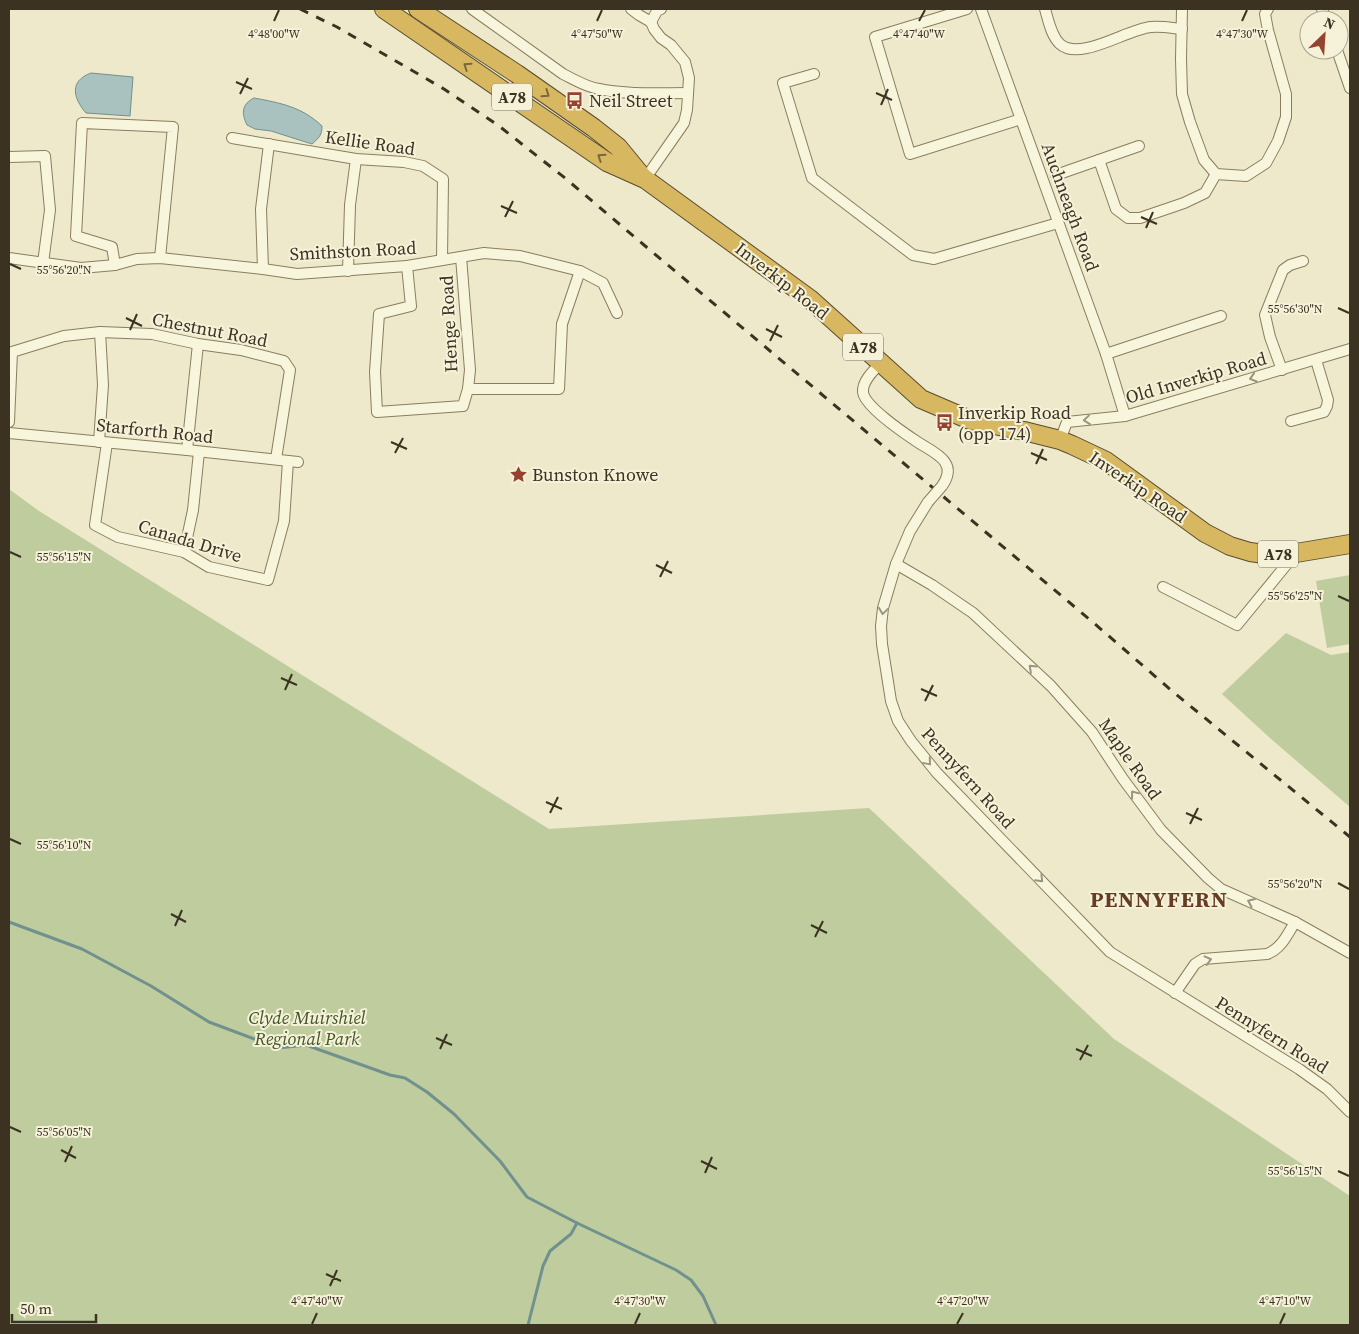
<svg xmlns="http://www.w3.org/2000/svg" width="1359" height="1334" font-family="'Source Serif 4',serif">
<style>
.green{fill:#becc9e}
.water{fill:#aac2bf;stroke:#71918e}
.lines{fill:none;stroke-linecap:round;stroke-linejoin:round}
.stream{stroke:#71918e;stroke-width:3}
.street-casing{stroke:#8a7d5f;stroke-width:12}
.highway-casing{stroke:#584b32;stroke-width:20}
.street{stroke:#f8f5dd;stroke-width:10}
.highway{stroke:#d7b860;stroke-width:18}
.rail{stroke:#3b3222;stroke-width:3;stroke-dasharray:9 9;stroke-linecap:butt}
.street-bridge-casing{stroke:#8a7d5f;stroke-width:12;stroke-linecap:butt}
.street-bridge{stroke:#f8f5dd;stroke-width:10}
.oneway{stroke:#79683b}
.oneway2{stroke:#9a9480}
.ticks{fill:none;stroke:#3b3222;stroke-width:2}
.labels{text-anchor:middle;stroke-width:4;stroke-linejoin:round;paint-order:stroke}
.shield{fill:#f5f2d9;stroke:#736c59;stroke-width:1}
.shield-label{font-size:16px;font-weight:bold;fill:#3b3222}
.poi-label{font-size:18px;fill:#3b3222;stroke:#f5f2d9;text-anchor:start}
.street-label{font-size:18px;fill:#3b3222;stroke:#f5f2d9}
.park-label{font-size:18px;font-style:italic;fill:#435629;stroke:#f5f2d9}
.district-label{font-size:22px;font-weight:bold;letter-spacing:1px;fill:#663d23;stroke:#f5f2d9}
.ticks-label{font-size:12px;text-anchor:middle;fill:#3b3222;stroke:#f5f2d9;stroke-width:4;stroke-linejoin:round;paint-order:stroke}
</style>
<rect width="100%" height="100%" fill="#ede9ca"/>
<g class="green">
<path d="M9,489L39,511L549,829L869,808L1114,1039L1350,1196V1325H9Z"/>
<path d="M1350,575V644L1327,648L1316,581Z"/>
<path d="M1286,633L1331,655L1350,652V807L1270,738L1222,694Z"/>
</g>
<g class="water">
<path d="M91,73L133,77L130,116L86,113C73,98 69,81 91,73Z"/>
<path d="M254,98C281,103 302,107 322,126C322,135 319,138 312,144L271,131L255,129L247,125C241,113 242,104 254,98Z"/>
</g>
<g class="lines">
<g class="stream">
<path d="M9,922L82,949L151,986L209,1022L278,1048L306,1045L390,1075L405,1078L427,1092L454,1114L500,1161L527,1197L577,1223L676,1270L691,1280L703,1296L716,1325"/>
<path d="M528,1325L543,1266L550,1251L571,1234L577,1223"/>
</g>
<defs>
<g id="street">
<path d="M472,9L563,74C575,80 586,87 599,89C628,95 659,93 688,93"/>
<path d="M631,9L639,15L651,22L654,29L661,38L671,45L685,62L689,78L687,110L684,123L645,179"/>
<path d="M967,9L875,37L910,154L1021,119"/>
<path d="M981,9L1106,354L1125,416"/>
<path d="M1045,9C1048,19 1051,36 1060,44C1080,62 1127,29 1151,27C1161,26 1172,28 1182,29"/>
<path d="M1182,9L1181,59L1182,94L1190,122L1204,160L1216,174L1246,176L1266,163L1278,141L1286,117V94L1268,30L1265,14L1268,9"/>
<path d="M1322,9L1326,20"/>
<path d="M651,22L657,11L661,9"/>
<path d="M1337,50L1350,88"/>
<path d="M814,74L783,83L812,178L913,255L934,259L1058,223"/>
<path d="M232,138L356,159L404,162L423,166L443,179L442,260"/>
<path d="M9,157L45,156L50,210L43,263"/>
<path d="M1099,160L1116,209L1128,218H1140L1184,203L1205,193L1216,174"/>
<path d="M1056,175L1139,146"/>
<path d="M461,257L470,370L468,389"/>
<path d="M9,258L81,268L115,265L137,259L160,258L263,269L297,274L407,266L484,253L520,256L580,271L603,283L617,313"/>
<path d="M115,265L112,247L76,236L82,123L173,127L160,258"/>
<path d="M407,266L411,306L379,314L375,372L377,412L463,406L468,389H559L562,324L580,271"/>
<path d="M263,269L261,209L269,144"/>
<path d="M348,271L350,205L356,159"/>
<path d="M1106,354L1221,316"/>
<path d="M881,363C874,370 862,381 863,392C864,406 904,433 916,441C932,452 960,461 942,486"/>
<path d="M1282,370L1270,337L1265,315L1283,270L1290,265L1303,261"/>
<path d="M1291,421L1324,412L1327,406L1328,400L1316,360"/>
<path d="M9,422L12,352L64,336L100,332L152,334L198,344L241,350L284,361L290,370L276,459"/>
<path d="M9,433L187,450L298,462"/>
<path d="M1060,440L1067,422L1125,416L1350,349"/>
<path d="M99,442L103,385L100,332"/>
<path d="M107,443L95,525L118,537L184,552L209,567L268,580L284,521L288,461"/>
<path d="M187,450L198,344"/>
<path d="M928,502L910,531L896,564L883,608L881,626L882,644L891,701L898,721L911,741L937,773L1110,952L1299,1069L1327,1089L1350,1112"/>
<path d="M184,552L193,510L199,452"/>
<path d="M896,564L932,585L973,613L1051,686L1092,732L1123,779L1161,830L1208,878L1221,889L1295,922L1350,953"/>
<path d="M1163,587L1237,625L1287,564L1290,554"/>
<path d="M1175,993L1195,964L1203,959L1267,954C1281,949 1287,935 1295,922"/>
</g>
<g id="highway">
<path d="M384,9L607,162L645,179L810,299L921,399L970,420L1024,431L1060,440L1072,445L1106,461L1205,533L1230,546L1250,552L1272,555L1290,554L1350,544"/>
<path d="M418,9L517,74L594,128L618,147L641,175"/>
</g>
</defs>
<use href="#street" class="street-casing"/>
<use href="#highway" class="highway-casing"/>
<use href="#street" class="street"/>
<use href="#highway" class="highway"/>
<path class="rail" d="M300,9L337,27L444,89L499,126L565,178L644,245L1095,624L1172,691L1350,837"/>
<defs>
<path id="street-bridge" d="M928,502L942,486"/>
</defs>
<use href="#street-bridge" class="street-bridge-casing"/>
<use href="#street-bridge" class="street-bridge"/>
</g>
<defs><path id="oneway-chevron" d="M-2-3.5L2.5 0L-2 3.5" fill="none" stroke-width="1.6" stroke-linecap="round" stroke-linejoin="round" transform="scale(1.25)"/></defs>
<g class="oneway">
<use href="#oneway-chevron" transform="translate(467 66) rotate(-146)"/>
<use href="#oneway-chevron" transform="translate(546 94) rotate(35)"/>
<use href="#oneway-chevron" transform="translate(601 157) rotate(-146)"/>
</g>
<g class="oneway2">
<use href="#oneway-chevron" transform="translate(1253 378) rotate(163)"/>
<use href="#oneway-chevron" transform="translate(1087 420) rotate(174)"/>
<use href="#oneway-chevron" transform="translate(883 611) rotate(98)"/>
<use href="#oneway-chevron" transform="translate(1032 668) rotate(-137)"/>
<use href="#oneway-chevron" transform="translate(928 762) rotate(50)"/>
<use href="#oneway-chevron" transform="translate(1134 794) rotate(-127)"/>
<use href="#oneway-chevron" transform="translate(1040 879) rotate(46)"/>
<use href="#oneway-chevron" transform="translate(1251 902) rotate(-156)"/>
<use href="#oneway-chevron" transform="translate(1208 960) rotate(-14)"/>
</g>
<path class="ticks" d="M274,21L279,10M597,21L602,10M919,21L925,10M1242,21L1247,10M236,82L252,89M876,93L892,100M240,94L248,78M881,105L888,89M501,206L517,213M505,217L513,201M1141,217L1157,224M1146,228L1153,212M10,264L21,269M1338,308L1349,313M126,318L142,326M766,329L782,337M130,330L137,314M770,341L778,325M391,442L407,449M395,453L403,438M1031,453L1047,460M1036,464L1043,449M10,552L21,557M656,565L672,573M660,577L668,561M1338,596L1349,601M281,678L297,685M921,689L937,696M285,690L292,674M925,701L933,685M546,802L562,809M550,813L558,797M1186,813L1202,820M1190,824L1198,808M10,839L21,844M1338,883L1349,889M171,914L186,922M811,925L827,933M175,926L182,910M815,937L823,921M436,1038L452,1045M440,1049L447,1034M1076,1049L1092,1056M1080,1060L1088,1045M10,1127L21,1132M61,1150L76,1158M701,1161L717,1169M65,1162L72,1146M1338,1171L1349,1176M705,1173L712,1157M326,1274L341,1281M330,1286L337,1270M312,1324L317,1313M635,1324L640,1313M957,1324L963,1313M1280,1324L1285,1313"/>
<defs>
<symbol id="bus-bare" viewBox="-9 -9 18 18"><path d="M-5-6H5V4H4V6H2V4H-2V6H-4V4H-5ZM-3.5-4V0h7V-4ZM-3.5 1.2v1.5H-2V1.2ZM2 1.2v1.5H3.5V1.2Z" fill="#964231" stroke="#f5f2d9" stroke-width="2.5" paint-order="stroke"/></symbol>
<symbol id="sight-bare" viewBox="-9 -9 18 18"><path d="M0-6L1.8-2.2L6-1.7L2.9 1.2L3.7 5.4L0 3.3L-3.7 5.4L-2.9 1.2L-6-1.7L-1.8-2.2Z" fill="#964231" stroke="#f5f2d9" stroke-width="2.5" paint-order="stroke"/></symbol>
</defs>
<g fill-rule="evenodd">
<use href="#bus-bare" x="562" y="88" width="25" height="25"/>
<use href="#bus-bare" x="932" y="410" width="25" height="25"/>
<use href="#sight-bare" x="506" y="462" width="25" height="25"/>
</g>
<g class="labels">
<g class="shield">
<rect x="492" y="83.5" width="40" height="27" rx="4"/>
<rect x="843" y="333.5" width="40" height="27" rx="4"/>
<rect x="1258" y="540.5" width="40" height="27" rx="4"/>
</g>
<g class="shield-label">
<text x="512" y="103">A78</text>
<text x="863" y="353">A78</text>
<text x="1278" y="560">A78</text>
</g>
<g class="poi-label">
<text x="589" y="107">Neil Street</text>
<text x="958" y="419">Inverkip Road<tspan x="958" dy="21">(opp 174)</tspan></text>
<text x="532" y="481">Bunston Knowe</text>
</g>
<g class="street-label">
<text transform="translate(370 143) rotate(8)" y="6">Kellie Road</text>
<text transform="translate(1070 207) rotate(70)" y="6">Auchneagh Road</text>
<text transform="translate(353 251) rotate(-3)" y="6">Smithston Road</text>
<text transform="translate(782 281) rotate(38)" y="6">Inverkip Road</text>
<text transform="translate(449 324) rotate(-93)" y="6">Henge Road</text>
<text transform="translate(210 330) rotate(11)" y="6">Chestnut Road</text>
<text transform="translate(1196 378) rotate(-16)" y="6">Old Inverkip Road</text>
<text transform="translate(155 431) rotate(6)" y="6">Starforth Road</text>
<text transform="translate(1138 487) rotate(34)" y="6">Inverkip Road</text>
<text transform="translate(190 541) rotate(17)" y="6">Canada Drive</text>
<text transform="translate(1130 759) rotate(55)" y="6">Maple Road</text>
<text transform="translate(968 778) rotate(48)" y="6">Pennyfern Road</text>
<text transform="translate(1272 1035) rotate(32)" y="6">Pennyfern Road</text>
</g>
<g class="park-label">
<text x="307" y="1024">Clyde Muirshiel<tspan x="307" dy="21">Regional Park</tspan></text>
</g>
<g class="district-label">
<text x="1159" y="907">PENNYFERN</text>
</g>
</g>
<g class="ticks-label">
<text x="274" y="38">4°48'00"W</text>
<text x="597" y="38">4°47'50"W</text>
<text x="919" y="38">4°47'40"W</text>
<text x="1242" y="38">4°47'30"W</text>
<text x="64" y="274">55°56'20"N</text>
<text x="1295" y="313">55°56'30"N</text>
<text x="64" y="561">55°56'15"N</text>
<text x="1295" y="600">55°56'25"N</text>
<text x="64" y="849">55°56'10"N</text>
<text x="1295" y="888">55°56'20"N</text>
<text x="64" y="1136">55°56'05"N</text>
<text x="1295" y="1175">55°56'15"N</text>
<text x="317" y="1305">4°47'40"W</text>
<text x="640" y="1305">4°47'30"W</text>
<text x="963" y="1305">4°47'20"W</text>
<text x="1285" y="1305">4°47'10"W</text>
</g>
<rect width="1359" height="1334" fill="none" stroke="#3b3222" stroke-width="20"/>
<g transform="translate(1324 35) rotate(25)"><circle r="24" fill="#f5f2d9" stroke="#aba590"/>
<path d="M0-4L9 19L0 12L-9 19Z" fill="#964231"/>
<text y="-8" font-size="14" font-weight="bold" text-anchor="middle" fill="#3b3222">N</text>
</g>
<path d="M12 1314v8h84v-8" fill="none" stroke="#3b3222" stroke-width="2.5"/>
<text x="20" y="1314" font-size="15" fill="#3b3222" stroke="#f5f2d9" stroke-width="4" paint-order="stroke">50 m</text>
</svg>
